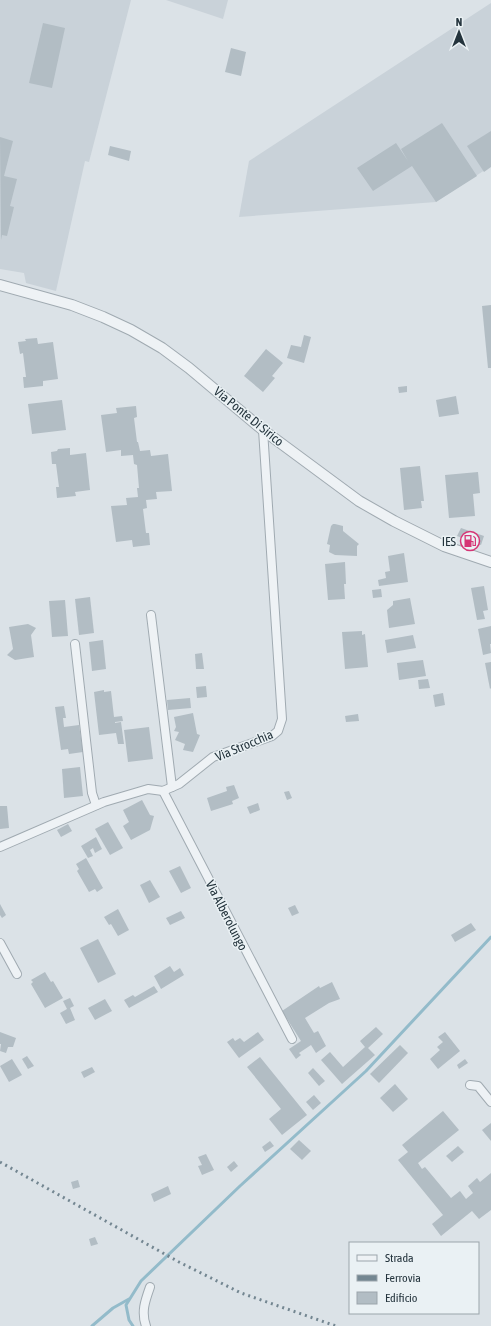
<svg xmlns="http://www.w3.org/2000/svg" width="491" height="1326" font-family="'Asap Condensed',sans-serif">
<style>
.built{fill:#c9d2d9}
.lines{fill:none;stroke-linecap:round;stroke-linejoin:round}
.stream{stroke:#93bbca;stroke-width:3}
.building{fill:#b2bdc4}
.minor-casing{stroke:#a0aab1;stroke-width:10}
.tertiary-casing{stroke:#a0aab1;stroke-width:12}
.minor{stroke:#eef2f5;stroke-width:8}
.tertiary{stroke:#eef2f5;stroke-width:10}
.rail{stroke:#738691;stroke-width:3;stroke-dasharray:2 4;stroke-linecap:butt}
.labels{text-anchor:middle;stroke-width:3;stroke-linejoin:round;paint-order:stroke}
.street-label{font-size:13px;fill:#24343d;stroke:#eaf1f4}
.poi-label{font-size:13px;fill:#24343d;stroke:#eaf1f4;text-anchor:end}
</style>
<rect width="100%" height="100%" fill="#dbe2e7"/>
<g class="built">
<path d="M0,0H131L89,162L85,161L56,291L26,283L24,273L0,269Z"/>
<path d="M166,0H228L223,19Z"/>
<path d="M491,3V166L436,202L239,217L249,161Z"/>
</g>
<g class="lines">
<g class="stream">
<path d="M92,1326L113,1308L129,1299"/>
<path d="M133,1326L129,1320L126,1305L141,1281L240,1186L366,1071L491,937"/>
</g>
</g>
<g class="building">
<path d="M43,23L65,28L52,88L29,83Z"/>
<path d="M231,48L246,52L241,76L225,72Z"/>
<path d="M442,123L477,176L436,202L412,166L373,191L357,168L396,143L408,161L401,149Z"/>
<path d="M491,131V167L484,172L467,146Z"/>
<path d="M0,137L13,141L4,176L17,179L10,206L14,207L7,236L2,235L1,240Z"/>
<path d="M110,146L131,151L129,161L108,155Z"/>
<path d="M491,305V368H488L482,306Z"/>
<path d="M304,335L311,337L304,363L287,358L291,345L301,347Z"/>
<path d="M37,338L38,344L53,342L58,379L43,381V386L24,388L23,377H26L23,353L20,354L18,342L26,341L25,339Z"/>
<path d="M266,349L283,363L272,376L275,378L263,392L244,376Z"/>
<path d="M407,386V392L399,393L398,387Z"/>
<path d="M456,396L459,414L439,417L436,400Z"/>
<path d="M62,400L66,430L32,434L28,404Z"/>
<path d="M136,406L137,417L134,418L137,442H138L140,451L150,450L151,456L168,454L172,491L156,492L157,499L146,500L147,508L143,509L146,533H149L150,545L133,547L132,540L116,542L111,506L127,505L126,498L138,497L137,488H139L137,465L134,464L133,455L121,456V450L106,452L101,415L117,413L116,408Z"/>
<path d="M70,448V455L86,453L90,490L75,492L76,496L57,498L56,487H59L56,464H52L51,452L57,451L58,449Z"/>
<path d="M420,466L424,501H421L422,508L404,510L400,468Z"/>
<path d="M478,472L480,493L473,494L475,516L449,518L445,475Z"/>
<path d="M333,524H335L343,526V531L359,544L357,546V556L335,555L329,552L330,545L327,544L331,526Z"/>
<path d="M461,528L484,536L481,545L457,536Z"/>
<path d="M404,553L408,582L379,586L378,580L386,578L385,572L390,571L388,556Z"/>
<path d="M345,562L346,584H344L345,599L328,600L325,564Z"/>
<path d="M484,586L488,610L483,611L485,619L477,620L471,588Z"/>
<path d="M381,589L382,597L373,598L372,590Z"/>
<path d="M90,597L94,633L79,635L75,599Z"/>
<path d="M410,598L415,624L389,628L387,610L393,605V601Z"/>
<path d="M65,600L68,636L52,637L49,601Z"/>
<path d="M28,624L36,628L31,635L34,657L15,660L7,655L13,649L9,627Z"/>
<path d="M491,626V644H490L491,653L483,655L478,629Z"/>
<path d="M362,631V635L365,634L368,667L345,669L342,632Z"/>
<path d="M413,635L416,648L387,653L385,640Z"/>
<path d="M103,640L106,669L92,671L89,642Z"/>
<path d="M202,653L204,669H196L195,654Z"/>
<path d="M423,660L426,676L399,680L397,663Z"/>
<path d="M491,662V688L490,689L485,663Z"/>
<path d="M428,679L430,688L419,689L418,680Z"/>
<path d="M206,686L207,697L197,698L196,687Z"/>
<path d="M104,690V692L111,691L114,717L122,716L123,721L115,722V723L121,722L124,744H118L116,733L99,735L94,692Z"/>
<path d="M443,693L445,705L435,707L433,695Z"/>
<path d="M190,698L191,708L168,710L167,700Z"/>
<path d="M64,706L66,718H63L64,727L79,725L83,752L69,754L68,749L61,750L55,707Z"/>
<path d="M193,713L197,734L200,735L193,752L183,750L185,744L175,740L179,732L174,731L176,727L174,717Z"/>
<path d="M358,714L359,721L346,722L345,716Z"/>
<path d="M149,727L153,759L128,762L124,730Z"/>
<path d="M80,767L83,796L64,798L62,769Z"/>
<path d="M234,785L239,798L232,801L233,804L211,811L207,798L227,791L226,787Z"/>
<path d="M289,791L292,798L287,800L284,792Z"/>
<path d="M142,800L150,815L154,816L150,830L131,840L123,826L129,822L123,810Z"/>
<path d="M258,803L260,810L250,814L247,807Z"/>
<path d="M0,806H7L9,828L0,829Z"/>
<path d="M108,822L123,848L110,855L95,829Z"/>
<path d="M68,824L72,831L61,837L57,830Z"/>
<path d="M96,837L102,849L95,853L93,848L90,850L93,856L88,858L81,846Z"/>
<path d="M86,858L103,888L97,892L95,889L89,892L77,871L79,869L76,864Z"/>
<path d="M180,866L191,888L181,893L169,871Z"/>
<path d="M150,880L160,897L149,903L140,885Z"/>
<path d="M0,904L6,915L2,918L0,915Z"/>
<path d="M295,905L299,913L292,916L288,908Z"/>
<path d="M118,909L129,930L118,936L111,924L109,925L104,917Z"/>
<path d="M181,911L185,918L170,925L166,918Z"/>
<path d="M471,923L476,930L455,942L451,935Z"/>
<path d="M98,939L116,974L98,983L80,948Z"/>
<path d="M170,966L174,972L180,968L184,975L161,989L154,976Z"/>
<path d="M45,972L51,982L53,981L63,998L45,1008L31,984L33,982L31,980Z"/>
<path d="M332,982L340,999L329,1003L305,1018L314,1033L318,1031L326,1046L316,1053L311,1045L299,1053L301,1055L296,1059L289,1049L301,1041L282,1011L319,986L320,988Z"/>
<path d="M154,986L158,992L129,1008L124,1000L133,995L135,997Z"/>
<path d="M70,998L74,1006L70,1008L75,1020L66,1024L60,1013L67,1009L63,1001Z"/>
<path d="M105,999L112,1011L95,1020L88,1008Z"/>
<path d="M376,1027L383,1034L368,1048L375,1055L342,1084L321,1060L330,1052L343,1067L365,1047L360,1041Z"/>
<path d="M0,1032L16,1038L13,1047H8L6,1053L0,1051L1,1044H0Z"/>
<path d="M258,1032L264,1040L239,1058L227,1042L233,1038L235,1041L240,1038L244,1042Z"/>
<path d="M445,1032L460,1051L438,1069L430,1059L440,1050L437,1047L443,1042L438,1037Z"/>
<path d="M400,1045L408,1053L379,1083L370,1074Z"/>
<path d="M27,1056L34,1066L28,1069L22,1059Z"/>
<path d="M260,1057L307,1115L282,1135L269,1119L281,1109L247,1067Z"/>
<path d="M12,1059L22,1075L9,1082L0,1066Z"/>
<path d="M465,1059L468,1063L459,1069L457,1065Z"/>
<path d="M92,1067L95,1072L84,1078L81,1072Z"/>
<path d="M313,1068L325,1081L319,1086L308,1073Z"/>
<path d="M395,1084L408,1099L393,1112L380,1098Z"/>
<path d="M314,1095L321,1103L313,1110L306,1102Z"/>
<path d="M443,1111L459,1130L418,1163L422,1169L425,1167L451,1198L460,1191L466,1199L473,1193L468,1186L477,1178L480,1182L491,1173V1210L479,1219L472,1211L441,1236L432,1224L443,1215L398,1160L408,1152L402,1145Z"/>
<path d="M491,1123V1141L482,1130Z"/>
<path d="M299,1140L311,1151L302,1160L290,1149Z"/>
<path d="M270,1141L274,1146L265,1152L262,1147Z"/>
<path d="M458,1146L464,1152L452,1162L446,1156Z"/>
<path d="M206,1154L214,1170L202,1175L198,1166L202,1165L198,1157Z"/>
<path d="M234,1161L238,1166L231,1172L227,1167Z"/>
<path d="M78,1180L80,1187L73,1189L71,1182Z"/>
<path d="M168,1186L171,1194L154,1202L151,1194Z"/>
<path d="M95,1237L98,1244L91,1246L89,1239Z"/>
</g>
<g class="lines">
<defs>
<g id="minor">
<path d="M151,615L172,787"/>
<path d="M75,644L92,793L96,805"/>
<path d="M163,791L292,1039"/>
<path d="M0,847L104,802L148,789L163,791L179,784L213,757L272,736L278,731L282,719L263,430"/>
<path d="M0,943L17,974"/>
<path d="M470,1085L478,1086L491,1102"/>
<path d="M146,1326C141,1312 145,1301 150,1287"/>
</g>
<path id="tertiary" d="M0,285L72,305L103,317L131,330L162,348L189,368L263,430L359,501L394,521L444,546L491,562"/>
</defs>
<use href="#minor" class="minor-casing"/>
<use href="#tertiary" class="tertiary-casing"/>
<use href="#minor" class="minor"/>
<use href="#tertiary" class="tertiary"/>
<path class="rail" d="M0,1162L179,1262L241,1293L336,1326"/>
</g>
<defs>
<symbol id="fuel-ring" viewBox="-11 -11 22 22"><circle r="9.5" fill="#eaf1f4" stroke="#d63575" stroke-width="1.5"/><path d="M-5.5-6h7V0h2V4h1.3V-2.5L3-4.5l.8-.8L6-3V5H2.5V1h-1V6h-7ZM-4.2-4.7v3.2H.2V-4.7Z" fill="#d63575"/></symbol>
</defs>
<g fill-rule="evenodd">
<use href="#fuel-ring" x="459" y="530" width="22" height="22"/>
</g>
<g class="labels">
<g class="street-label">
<text transform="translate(249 416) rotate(39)" y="5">Via Ponte Di Sirico</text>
<text transform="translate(244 745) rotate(-23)" y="5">Via Strocchia</text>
<text transform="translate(227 915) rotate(63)" y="5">Via Alberolungo</text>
</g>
<g class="poi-label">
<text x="456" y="546">IES</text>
</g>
</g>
<rect x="349" y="1242" width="130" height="72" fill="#eaf1f4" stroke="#9ba5ab"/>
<rect x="357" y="1255" width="20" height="6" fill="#eef2f5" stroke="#9ba5ab"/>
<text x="385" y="1262" font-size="12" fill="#24343d">Strada</text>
<rect x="357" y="1275" width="20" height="6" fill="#738691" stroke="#9ba5ab"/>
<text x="385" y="1282" font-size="12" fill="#24343d">Ferrovia</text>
<rect x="357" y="1292" width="20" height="12" fill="#b2bdc4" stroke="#9ba5ab"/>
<text x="385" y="1302" font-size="12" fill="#24343d">Edificio</text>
<g transform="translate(459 32)" stroke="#eaf1f4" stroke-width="3" paint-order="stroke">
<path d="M0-3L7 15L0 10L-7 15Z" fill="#24343d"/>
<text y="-6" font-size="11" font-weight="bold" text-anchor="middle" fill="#24343d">N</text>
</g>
</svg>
